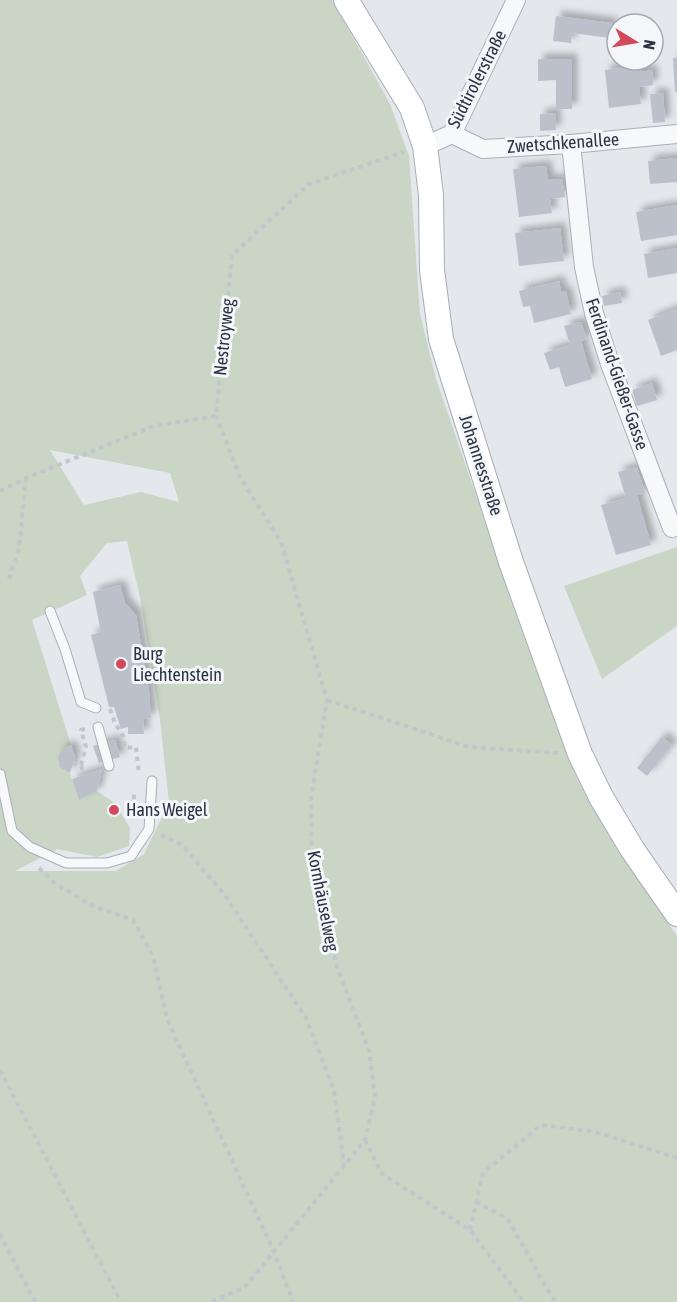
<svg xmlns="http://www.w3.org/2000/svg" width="677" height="1302" font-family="'Asap Condensed',sans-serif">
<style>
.green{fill:#c9d6c5;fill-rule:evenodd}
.building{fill:#bbc0ca;filter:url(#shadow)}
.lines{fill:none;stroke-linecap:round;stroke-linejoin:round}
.service-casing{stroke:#a9aeb7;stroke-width:11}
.minor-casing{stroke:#a9aeb7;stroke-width:20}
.secondary-casing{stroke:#a9aeb7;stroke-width:26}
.path{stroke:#c2c5cb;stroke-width:4;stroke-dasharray:4.5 4.5;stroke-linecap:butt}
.service{stroke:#f7f8fa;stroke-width:9}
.minor{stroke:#f7f8fa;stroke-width:18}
.secondary{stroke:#fff;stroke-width:24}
.poi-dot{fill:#d1495b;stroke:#f4f6f9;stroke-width:2}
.labels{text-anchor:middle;stroke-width:6;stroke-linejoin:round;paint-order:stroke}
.street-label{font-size:18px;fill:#2b3445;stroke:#f4f6f9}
.poi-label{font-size:18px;fill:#2b3445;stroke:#f4f6f9;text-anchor:start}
</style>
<defs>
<filter id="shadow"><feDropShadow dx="5.5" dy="-5.5" stdDeviation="3" flood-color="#0004"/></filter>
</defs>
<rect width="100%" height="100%" fill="#e4e7ec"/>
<g class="green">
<path d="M0,0H332L390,104L409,156L420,314L436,379L487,527L578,781L616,846L677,936V1302H0ZM50,450L170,473L179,502L141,492L84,505ZM127,541L141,602L160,720L169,803L144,854L116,871H15L57,849L97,857L129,846L130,828L115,803L97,791L79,800L70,773L59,767C56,756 60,750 71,745L32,620L87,595L80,576L107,543Z"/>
<path d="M677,547V626L602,679L564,586Z"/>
</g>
<g class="building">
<path d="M556,16L612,23L610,38L572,33L571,43L553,41Z"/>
<path d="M673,58H677V92H675Z"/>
<path d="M538,59H572V109H556V80L538,81Z"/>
<path d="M641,66L642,72L652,70L653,85L639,87L641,104L609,108L605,70Z"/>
<path d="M663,93L665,122L653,123L650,94Z"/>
<path d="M555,113L556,130L540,131V114Z"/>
<path d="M677,158V182L650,184L648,161Z"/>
<path d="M546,166L548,180L562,179L565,197L550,199L552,213L519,217L513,169Z"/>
<path d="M677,205V235L641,241L636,212Z"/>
<path d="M560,228L564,261L519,266L515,233Z"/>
<path d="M677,248V273L648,278L644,254Z"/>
<path d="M559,281L561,292L566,291L571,314L534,323L530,306L523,307L519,291Z"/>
<path d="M620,292L622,303L604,306L602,296Z"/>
<path d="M676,309L677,350L661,356L648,320Z"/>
<path d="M581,322L587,339L581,341L592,379L565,387L559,367L550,370L544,353L570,345L564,326Z"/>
<path d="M652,383L657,400L637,406L632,390Z"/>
<path d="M637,467L645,493L637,495L651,545L616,555L601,505L626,498L618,472Z"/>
<path d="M120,585L125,603L136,615L149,692L151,718L143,719L144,734H128V727L121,729L114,707H109L91,635L101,632L93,592Z"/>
<path d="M662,737L672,745L647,776L637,768Z"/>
<path d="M115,740L120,757L99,763L93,746Z"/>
<path d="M71,745L75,757L70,773L59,767L58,757L60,752L64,748Z"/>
<path d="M102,769L97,791L79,800L72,779Z"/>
</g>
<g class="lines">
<defs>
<g id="service">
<path d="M50,611L65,649L81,702L96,708"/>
<path d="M98,727L109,766"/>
<path d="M0,774L12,831L30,847L66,863H107L131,856L149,829L152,781"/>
</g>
<g id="minor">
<path d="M452,134L483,149L571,144L677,134"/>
<path d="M571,144L584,267L594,313L610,364L672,528"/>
<path d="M425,146L452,134L516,0"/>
</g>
<path id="secondary" d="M346,0L412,108L425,146L431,195L432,270L441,339L511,562L580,754L601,797L632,849L677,914"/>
</defs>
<use href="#service" class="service-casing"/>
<use href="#minor" class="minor-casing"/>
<use href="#secondary" class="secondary-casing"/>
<g class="path">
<path d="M0,491L26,478L154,426L216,416L232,255L309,184L404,152"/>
<path d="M9,579L19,548L26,478"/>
<path d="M327,700L469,747L558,753"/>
<path d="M110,709L115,723L123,736L125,748L136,747L139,774"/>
<path d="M73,762L81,765L84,775"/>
<path d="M81,765L86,747L81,730L85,729"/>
<path d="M132,808L135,791"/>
<path d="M161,835L182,845L224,894L306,1018L334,1090L344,1165"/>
<path d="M39,868L56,884L93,906L133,920L153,956L167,1019L274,1252L293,1302"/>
<path d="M0,1070L121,1302"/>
<path d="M365,1140L381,1173L470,1230L524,1302"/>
<path d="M476,1202L508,1219L547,1289L556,1302"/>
<path d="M470,1230L483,1173L541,1125L596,1132L677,1158"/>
<path d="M0,1234L35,1302"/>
<path d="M212,1302L245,1287L365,1140L375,1097L369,1050L337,967L312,858L311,798L327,700L281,542L240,477L216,416"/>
</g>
<use href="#service" class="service"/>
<use href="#minor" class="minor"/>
<use href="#secondary" class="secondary"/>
</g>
<g class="poi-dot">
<circle cx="121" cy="664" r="6"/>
<circle cx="114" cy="810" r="6"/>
</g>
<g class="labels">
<g class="street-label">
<text transform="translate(477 79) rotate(-63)" y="6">Südtirolerstraße</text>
<text transform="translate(563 143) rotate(-4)" y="6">Zwetschkenallee</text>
<text transform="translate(224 337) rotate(-84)" y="6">Nestroyweg</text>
<text transform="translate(617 374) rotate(71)" y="6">Ferdinand-Gießer-Gasse</text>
<text transform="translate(481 465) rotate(72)" y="6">Johannesstraße</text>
<text transform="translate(323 901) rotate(79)" y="6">Kornhäuselweg</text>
</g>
<g class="poi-label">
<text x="133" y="660">Burg<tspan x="133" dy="21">Liechtenstein</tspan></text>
<text x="126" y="816">Hans Weigel</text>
</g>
</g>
<g transform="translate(635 42) rotate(101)"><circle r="28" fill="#f4f6f9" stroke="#a4a8b1" stroke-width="1.5"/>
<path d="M0-4.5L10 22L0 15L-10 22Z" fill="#d1495b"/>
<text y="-9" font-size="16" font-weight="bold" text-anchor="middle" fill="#2b3445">N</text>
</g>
</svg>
